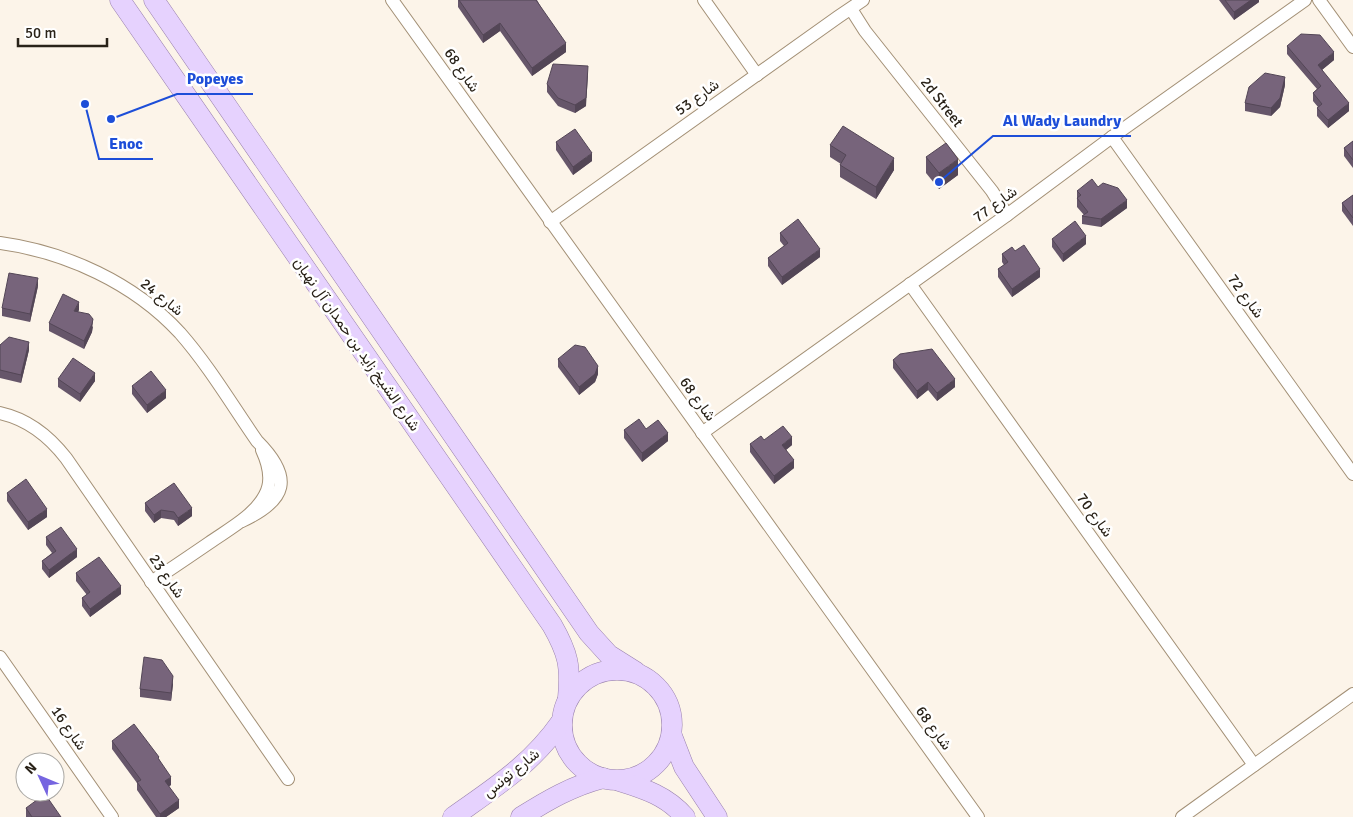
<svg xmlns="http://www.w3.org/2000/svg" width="1353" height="817" font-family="Signika,Vazirmatn,sans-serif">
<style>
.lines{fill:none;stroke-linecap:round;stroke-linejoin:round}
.minor-casing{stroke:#a39076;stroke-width:14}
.primary-casing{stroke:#9981ad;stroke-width:21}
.minor{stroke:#fff;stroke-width:12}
.primary{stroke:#e6d2fe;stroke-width:20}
.wall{fill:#66566a}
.shaded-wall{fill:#534656}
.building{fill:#77647b;stroke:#534656}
.labels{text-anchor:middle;stroke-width:5;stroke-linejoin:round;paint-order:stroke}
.street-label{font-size:15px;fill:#292218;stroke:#fff}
.leader{fill:none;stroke:#1d4ed8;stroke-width:2}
.callout-dot{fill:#1d4ed8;stroke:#fff;stroke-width:2}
.callout-label{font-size:16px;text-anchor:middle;font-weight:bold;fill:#1d4ed8;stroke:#fff;stroke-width:5;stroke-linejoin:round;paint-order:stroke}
</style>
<rect width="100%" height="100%" fill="#fcf4e9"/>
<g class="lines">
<defs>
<g id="minor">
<path d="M392,0L978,817"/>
<path d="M704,0L757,75"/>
<path d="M1319,0L1353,47"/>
<path d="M851,9L865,31L992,191L1007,215"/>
<path d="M1112,137L1353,474"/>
<path d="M550,222L838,17L863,0"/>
<path d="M0,243C66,252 134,283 180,333C209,366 232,405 257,441C294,478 287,500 242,521"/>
<path d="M910,284L1254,765"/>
<path d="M0,413C27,419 49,436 66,458L288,779"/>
<path d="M702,433L1007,215L1112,137L1305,0"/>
<path d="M151,582C171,569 190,556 209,543C229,529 254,516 265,495C273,481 268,463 262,450"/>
<path d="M0,657L112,817"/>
<path d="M1182,817L1353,694"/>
</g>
<g id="primary">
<path d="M120,0L552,625C568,653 571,666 568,698"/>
<path d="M154,0L589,633L609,655L636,672"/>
<circle cx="617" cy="725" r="55"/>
<path d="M672,736L684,767L717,817"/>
<path d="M619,781C645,789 667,796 685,817"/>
<path d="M453,817C495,787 531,765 561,722"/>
<path d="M521,817C548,800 572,786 603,778"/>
</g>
</defs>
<use href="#minor" class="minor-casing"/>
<use href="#primary" class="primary-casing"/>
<use href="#minor" class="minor"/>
<use href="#primary" class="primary"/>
</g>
<g class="wall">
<path d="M458,0H537L566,52L532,76L500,31L483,43L458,7Z"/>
<path d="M1219,0H1259V2L1234,20Z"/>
<path d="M1287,46L1334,60L1322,70L1349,111L1328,128L1317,116V108L1318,107L1313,101V93L1317,89L1287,54Z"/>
<path d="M547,84L586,106L575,113L558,106L547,92Z"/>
<path d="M1285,85L1280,107L1271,116L1245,111V103Z"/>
<path d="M1353,141V168L1344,156V148Z"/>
<path d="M556,142L592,161L573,175L556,150Z"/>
<path d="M830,145L894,170L876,199L840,177V165L841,164L830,157Z"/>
<path d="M926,157L958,175L939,189L926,173Z"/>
<path d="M1098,187L1127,208L1101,227L1082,224V216L1084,215L1077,207V191Z"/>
<path d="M1353,195V226L1342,211V203Z"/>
<path d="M780,233L820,257L782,285L768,266V258L784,246L780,241Z"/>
<path d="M1052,239L1086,244L1063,262L1052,247Z"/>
<path d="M1015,251L1040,277L1012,297L998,277V269L1004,265L1002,262V254Z"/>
<path d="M38,286L30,322L2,316V308Z"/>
<path d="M79,310L78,312L93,327L92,332L84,349L49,331V323Z"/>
<path d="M0,345L29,350L21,383L0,378Z"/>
<path d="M558,359L598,374L595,382L579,395L558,367Z"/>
<path d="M893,360L955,387L937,401L928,390L917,399L893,368Z"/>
<path d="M58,379L95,381L80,402L58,387Z"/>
<path d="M132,386L166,398L147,413L132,394Z"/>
<path d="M646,429L668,441L642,462L624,438V430Z"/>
<path d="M764,440L792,445L786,450L794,468L774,484L750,452V444Z"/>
<path d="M7,493L47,517L28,530L7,501Z"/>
<path d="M145,503L192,516L178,526L174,520L161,518L154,523L145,511Z"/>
<path d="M46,537L77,557L49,578L42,569V561L52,553L46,545Z"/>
<path d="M76,573L121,594L90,617L82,606V598L87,595L76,581Z"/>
<path d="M173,684L171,701L140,697V689Z"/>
<path d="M112,741L159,759L171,785L169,786L179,808L166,817H156L137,790V783L112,749Z"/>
<path d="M26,808L61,817H26Z"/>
</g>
<g class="shaded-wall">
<path d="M1251,0H1259V2L1234,20V12Z"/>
<path d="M500,23V31L483,43V35Z"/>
<path d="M566,43V52L532,76V68Z"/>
<path d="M1334,52V60L1318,73V65Z"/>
<path d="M588,74L586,106L575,113V105Z"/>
<path d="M1285,77V85L1280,107L1271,116V108Z"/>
<path d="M1349,103V111L1328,128V120Z"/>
<path d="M592,153V161L573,175V167Z"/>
<path d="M894,158V170L876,199V187Z"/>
<path d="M958,159V175L939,189V173Z"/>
<path d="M1127,200V208L1101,227V219Z"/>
<path d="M1086,236V244L1063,262V254Z"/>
<path d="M820,249V257L782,285V277Z"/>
<path d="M1040,269V277L1012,297V289Z"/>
<path d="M38,278V286L30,322V314Z"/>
<path d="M79,302V310L74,319V311Z"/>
<path d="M93,319L92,332L84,349V341Z"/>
<path d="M29,342V350L21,383V375Z"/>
<path d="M598,366V374L595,382L579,395V387Z"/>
<path d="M95,373V381L80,402V394Z"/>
<path d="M955,379V387L937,401V393Z"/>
<path d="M928,382V390L917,399V391Z"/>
<path d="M166,390V398L147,413V405Z"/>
<path d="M668,433V441L642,462V453Z"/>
<path d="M792,437V445L782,453V445Z"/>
<path d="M794,460V468L774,484V476Z"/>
<path d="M192,508V516L178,526V518Z"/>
<path d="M47,509V517L28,530V522Z"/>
<path d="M161,510V518L154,523V515Z"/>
<path d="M77,549V557L49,578V570Z"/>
<path d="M121,586V594L90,617V609Z"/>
<path d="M173,676V684L171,701V693Z"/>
<path d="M171,777V785L165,789V781Z"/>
<path d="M179,800V808L166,817H160V814Z"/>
</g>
<g class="building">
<path d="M459,0H536L566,43L532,68L500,23L483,35Z"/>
<path d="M1225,0H1251L1234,12Z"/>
<path d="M1301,34L1320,35L1334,52L1318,65L1349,103L1328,120L1317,108L1322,104L1313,93L1321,86L1287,46Z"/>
<path d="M553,64L588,66L586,98L575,105L558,98L547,84Z"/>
<path d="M1265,73L1285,77L1280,98L1271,108L1245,103L1249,87Z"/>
<path d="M843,126L894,158L876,187L840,165L846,155L830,145Z"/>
<path d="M575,129L592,153L573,167L556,142Z"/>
<path d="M1353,141V160L1344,148Z"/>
<path d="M946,143L958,159L939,173L926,157Z"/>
<path d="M1092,179L1098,187L1103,183L1118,188L1127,200L1101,219L1082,216L1088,212L1077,198L1081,195L1077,191Z"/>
<path d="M1353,195V218L1342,203Z"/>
<path d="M798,219L820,249L782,277L768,258L788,243L780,233Z"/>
<path d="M1075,221L1086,236L1063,254L1052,239Z"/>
<path d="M1024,245L1040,269L1012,289L998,269L1008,262L1002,254L1012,247L1015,251Z"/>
<path d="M9,273L38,278L30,314L2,308Z"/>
<path d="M63,294L79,302L74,311L89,314L93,319L92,324L84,341L49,323Z"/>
<path d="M9,337L29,342L21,375L0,370V345Z"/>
<path d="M575,345L585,347L598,366L595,374L579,387L558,359Z"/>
<path d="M932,349L955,379L937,393L928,382L917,391L893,360L900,354Z"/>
<path d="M73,358L95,373L80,394L58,379Z"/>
<path d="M151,371L166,390L147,405L132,386Z"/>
<path d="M639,419L646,429L658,420L668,433L642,453L624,430Z"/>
<path d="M783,426L792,437L782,445L794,460L774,476L750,444L761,436L764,440Z"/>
<path d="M26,479L47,509L28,522L7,493Z"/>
<path d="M174,483L192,508L178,518L174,512L161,510L154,515L145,503Z"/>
<path d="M61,527L77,549L49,570L42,561L56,551L46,537Z"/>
<path d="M99,557L121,586L90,609L82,598L90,592L76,573Z"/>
<path d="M144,657L162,660L173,676L171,693L140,689Z"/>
<path d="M134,724L159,757L158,758L171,777L165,781L179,800L160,814L137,782L141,780L112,741Z"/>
<path d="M45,794L61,817H32L26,808Z"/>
</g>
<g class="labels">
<g class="street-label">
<text transform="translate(462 70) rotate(55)" y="5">شارع 68</text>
<text transform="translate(697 97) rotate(-36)" y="5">شارع 53</text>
<text transform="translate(942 102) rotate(52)" y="5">2d Street</text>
<text transform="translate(995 204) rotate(-36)" y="5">شارع 77</text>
<text transform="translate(1246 296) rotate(54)" y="5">شارع 72</text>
<text transform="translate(162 297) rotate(39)" y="5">شارع 24</text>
<text transform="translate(357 344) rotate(55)" y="5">شارع الشيخ زايد بن حمدان آل نهيان</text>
<text transform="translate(698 399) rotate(54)" y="5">شارع 68</text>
<text transform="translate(1095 515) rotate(54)" y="5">شارع 70</text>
<text transform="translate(167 576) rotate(55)" y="5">شارع 23</text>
<text transform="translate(69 728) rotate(55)" y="5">شارع 16</text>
<text transform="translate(934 728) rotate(54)" y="5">شارع 68</text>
<text transform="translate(511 773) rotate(-39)" y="5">شارع تونس</text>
</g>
</g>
<path class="leader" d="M111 119L177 94H253M939 182L993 136H1131M85 104L99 159H153"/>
<g class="callout-dot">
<circle cx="111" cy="119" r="5"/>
<circle cx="939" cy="182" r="5"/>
<circle cx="85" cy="104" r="5"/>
</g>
<g class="callout-label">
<text x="215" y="84">Popeyes</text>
<text x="1062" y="126">Al Wady Laundry</text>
<text x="126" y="149">Enoc</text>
</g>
<g transform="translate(40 777) rotate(314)"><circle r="24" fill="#ffffff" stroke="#a9a7a3"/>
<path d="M0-4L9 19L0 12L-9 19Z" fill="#7665e0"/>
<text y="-8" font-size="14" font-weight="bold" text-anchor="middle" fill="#292218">N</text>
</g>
<path d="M18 38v8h89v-8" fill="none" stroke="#292218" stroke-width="2.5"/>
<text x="25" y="38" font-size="15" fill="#292218" stroke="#ffffff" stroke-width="4" paint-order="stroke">50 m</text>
</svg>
